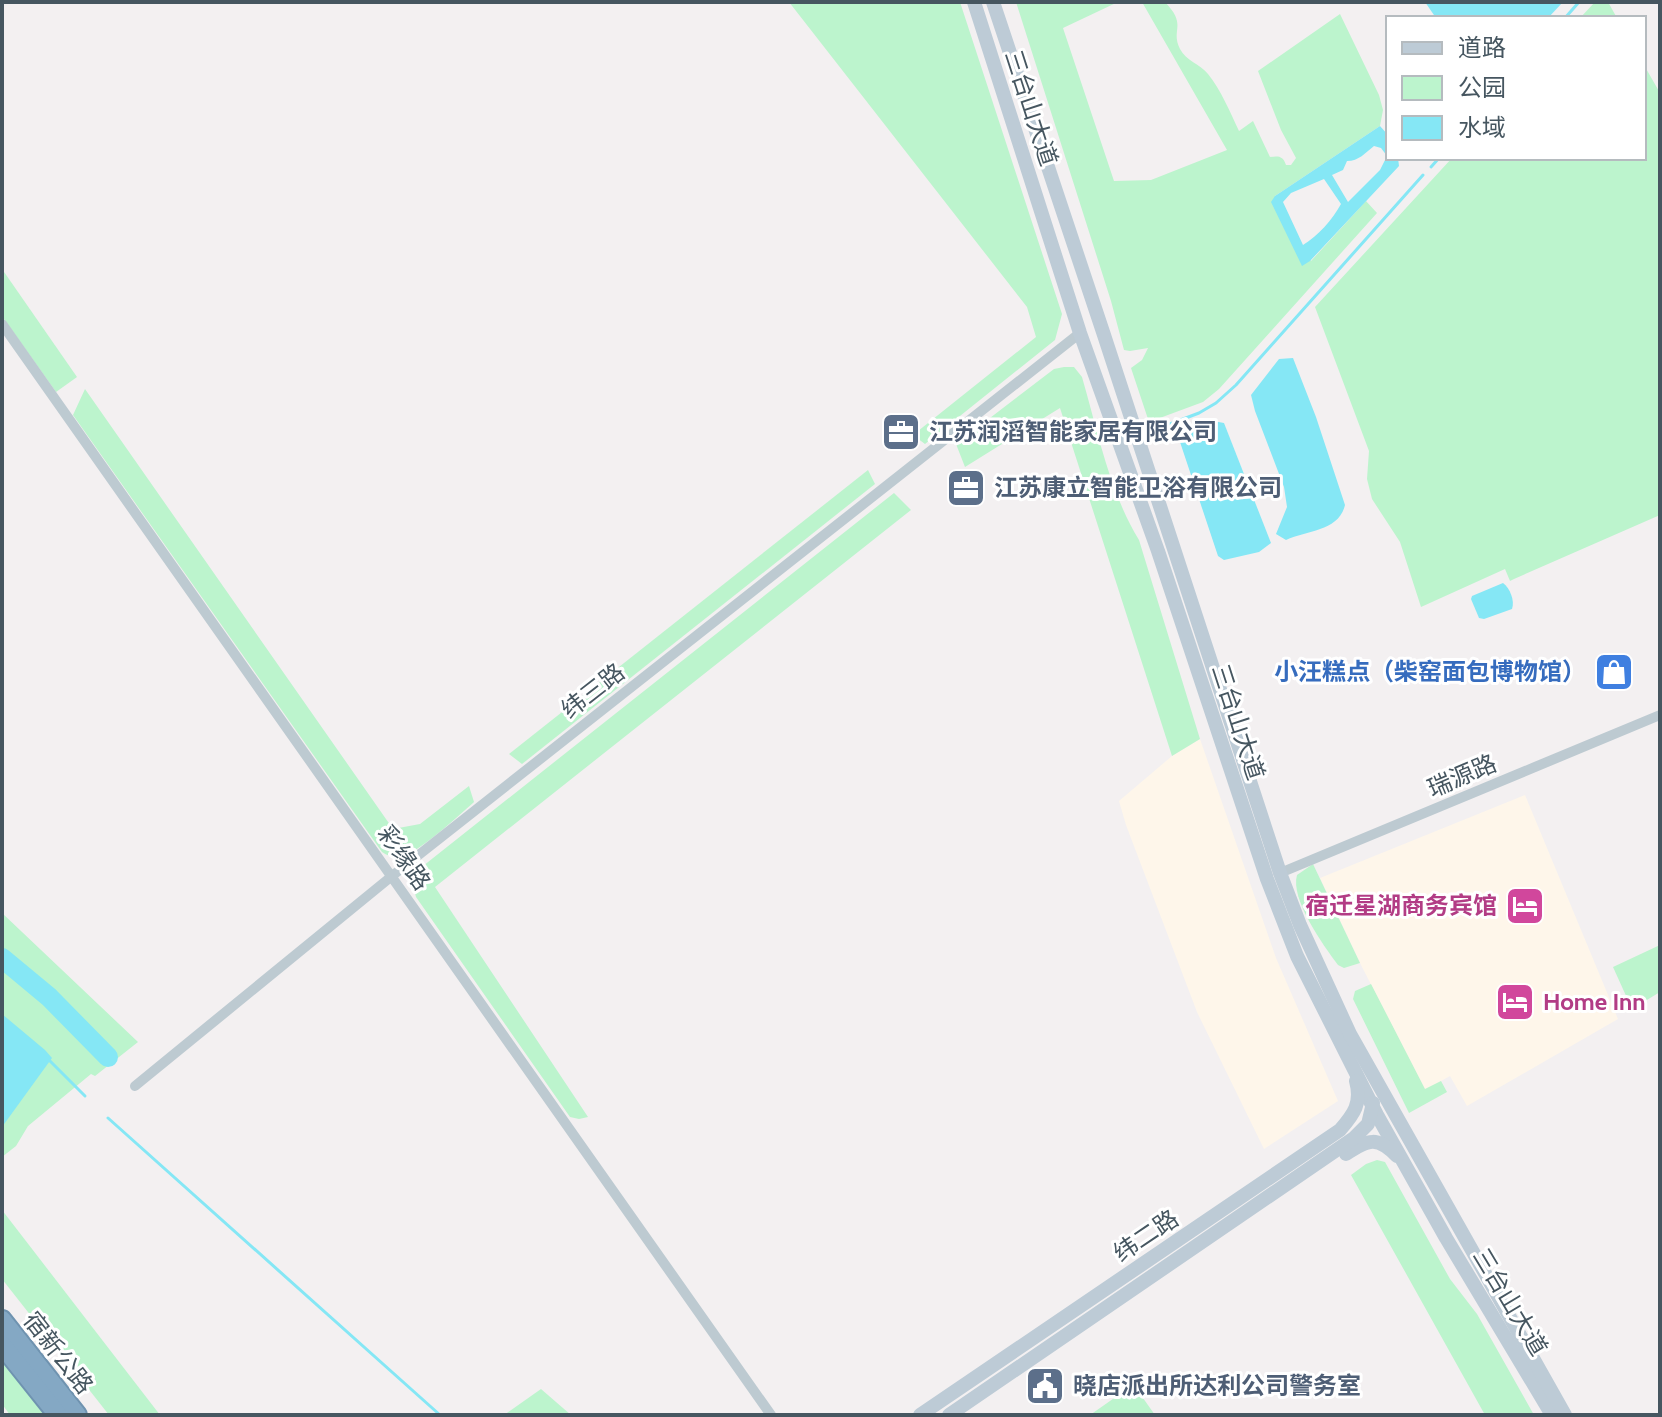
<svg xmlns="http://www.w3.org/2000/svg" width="1662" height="1417" font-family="Cabin,'Noto Sans SC',sans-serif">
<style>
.commercial{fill:#fef6ea}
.green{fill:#bcf4cd}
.water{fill:#85e7f5;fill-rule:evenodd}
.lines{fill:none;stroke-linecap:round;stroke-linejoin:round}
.stream{stroke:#85e7f5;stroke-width:3}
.river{stroke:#85e7f5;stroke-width:20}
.highway-casing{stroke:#6f93b0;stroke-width:22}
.street{stroke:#bdcad1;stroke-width:10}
.secondary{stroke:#bdcbd6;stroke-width:14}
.highway{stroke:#84a8c4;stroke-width:18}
.labels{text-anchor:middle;stroke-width:6;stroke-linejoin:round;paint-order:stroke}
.street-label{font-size:24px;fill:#465660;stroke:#fff}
.service-label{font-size:24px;font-weight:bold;fill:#4e5e75;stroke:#fff;text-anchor:start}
.shop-label{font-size:24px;font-weight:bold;fill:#366cbe;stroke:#fff;text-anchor:end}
.hotel-label{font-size:24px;font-weight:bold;fill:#b23c85;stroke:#fff;text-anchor:end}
</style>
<rect width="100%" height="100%" fill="#f3f0f1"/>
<g class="commercial">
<path d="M1200,739L1276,958L1338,1101L1264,1149L1197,1012L1126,825L1119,801L1172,756Z"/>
<path d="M1525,795L1618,1019L1467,1106L1450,1076L1425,1090L1360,963L1320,878Z"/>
</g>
<g class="green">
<path d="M789,2H960L1062,314L1055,340L925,444L913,435L1036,337L1027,307Z"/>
<path d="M1016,2H1118L1063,28L1114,181L1151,180L1227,150L1142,2H1165C1188,26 1170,29 1180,49C1186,61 1200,64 1208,74C1221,90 1230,112 1239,131L1253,121L1270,157C1279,156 1283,156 1286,165H1291L1296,158L1281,130L1258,71L1340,14L1379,95L1383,110L1380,126L1275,196L1311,261L1366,201L1377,213L1219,389L1203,402L1149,422L1131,368L1142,360L1148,348L1130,351L1124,350L1111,301Z"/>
<path d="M1595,2H1608L1617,18H1580Z"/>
<path d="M1644,65L1660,93V515L1514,579L1510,581L1505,569L1421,607L1400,542L1372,499L1367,479L1369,451L1315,307L1452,158H1644Z"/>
<path d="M2,269L77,377L56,392L2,316Z"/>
<path d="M1064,367H1074L1082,377C1098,432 1109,491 1139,540L1200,739L1172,756L1060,408L965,467L956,444L1054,369Z"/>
<path d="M85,389L393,829L420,824L469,786L474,802C458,816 419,853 400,857C393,858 388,856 382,852L73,415Z"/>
<path d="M868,470L875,484L522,764L509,754Z"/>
<path d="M894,493L911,510L435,887L588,1117L579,1119L570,1117L416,897C412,883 413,877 423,866Z"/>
<path d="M1313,864L1360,963L1344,968L1338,965C1323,945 1290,899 1297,875Z"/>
<path d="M2,913L138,1042L95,1076L91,1074L28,1126L16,1146L2,1157Z"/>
<path d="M1660,945V992L1632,1009L1613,967Z"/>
<path d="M1371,984L1425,1089L1441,1081L1447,1092L1409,1113L1353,999L1355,991Z"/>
<path d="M1377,1160L1385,1162L1450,1279L1477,1314L1534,1415H1485L1351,1175L1366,1164Z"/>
<path d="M2,1210L160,1415H109L2,1279Z"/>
<path d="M2,1357L48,1415H10L2,1404Z"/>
<path d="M1130,1387L1138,1391L1155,1415H1090Z"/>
<path d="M541,1389L571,1415H504Z"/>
</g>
<g class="water">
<path d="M1425,2H1563L1548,18H1436Z"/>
<path d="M1380,126L1388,135V158H1398L1399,166L1310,261L1302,266L1271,202L1275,196ZM1374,146L1381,148L1387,156L1380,170L1348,202L1332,175L1343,170L1347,161C1359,161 1365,153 1374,146ZM1324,179L1341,204C1332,220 1318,236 1303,245L1283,202L1291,193Z"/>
<path d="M1293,358L1316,417L1345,505C1339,531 1308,530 1286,540L1276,534L1287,507L1284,487L1255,411L1251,395L1279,359Z"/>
<path d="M1213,421L1224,423L1271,543L1259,552L1224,560L1218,556L1179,439L1186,430Z"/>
<path d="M1503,583C1510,588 1515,601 1512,609L1484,619L1479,618L1471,599L1472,596Z"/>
<path d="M2,1014L45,1050L52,1058L2,1127Z"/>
</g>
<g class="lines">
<g class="stream">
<path d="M1565,18L1579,2"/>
<path d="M1431,167L1439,158"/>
<path d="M1154,430L1199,413L1216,403L1236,385L1423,175"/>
<path d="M47,1058L85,1096"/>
<path d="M108,1118L440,1415"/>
</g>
<path class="river" d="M2,958L49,997L108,1057"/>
<defs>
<g id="highway">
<path d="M2,1320L77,1415"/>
<path d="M2,1345L58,1415"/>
</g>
</defs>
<use href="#highway" class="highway-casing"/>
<g class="street">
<path d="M2,324L771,1415"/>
<path d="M1280,873L1660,715"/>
<path d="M135,1086L392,876L1080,333"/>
</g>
<g class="secondary">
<path d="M974,2L1080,333L1158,551L1267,879L1297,956L1377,1115L1446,1238L1552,1415"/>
<path d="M993,2L1104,335L1280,873L1300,925L1350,1034L1565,1415"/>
<path d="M1346,1154C1369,1139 1377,1136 1397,1156"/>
<path d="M920,1415L1340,1130C1354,1114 1362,1103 1356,1081"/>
<path d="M949,1415L1354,1138L1368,1124L1373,1103"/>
</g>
<use href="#highway" class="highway"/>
</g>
<defs>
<symbol id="office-square" viewBox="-11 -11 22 22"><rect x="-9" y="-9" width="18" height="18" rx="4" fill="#5c6f8a" stroke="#fff"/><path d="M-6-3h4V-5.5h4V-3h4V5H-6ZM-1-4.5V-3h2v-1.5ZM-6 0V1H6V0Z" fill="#fff"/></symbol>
<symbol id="shop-square" viewBox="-11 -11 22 22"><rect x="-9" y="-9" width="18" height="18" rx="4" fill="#3f7fe0" stroke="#fff"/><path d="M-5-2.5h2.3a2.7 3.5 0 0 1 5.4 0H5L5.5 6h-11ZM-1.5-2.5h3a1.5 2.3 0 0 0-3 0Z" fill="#fff"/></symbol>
<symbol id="hotel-square" viewBox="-11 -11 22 22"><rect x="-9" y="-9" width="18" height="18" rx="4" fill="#d1479c" stroke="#fff"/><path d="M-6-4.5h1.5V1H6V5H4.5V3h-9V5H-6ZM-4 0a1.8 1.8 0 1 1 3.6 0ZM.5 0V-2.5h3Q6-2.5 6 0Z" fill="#fff"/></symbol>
<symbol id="civic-square" viewBox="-11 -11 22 22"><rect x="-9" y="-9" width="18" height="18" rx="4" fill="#5c6f8a" stroke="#fff"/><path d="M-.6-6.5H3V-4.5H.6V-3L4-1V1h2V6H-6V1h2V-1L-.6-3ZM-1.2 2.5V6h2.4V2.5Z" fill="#fff"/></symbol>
</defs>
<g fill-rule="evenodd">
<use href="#office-square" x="879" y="410" width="44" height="44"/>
<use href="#office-square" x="944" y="466" width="44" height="44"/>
<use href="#shop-square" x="1592" y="650" width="44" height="44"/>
<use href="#hotel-square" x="1503" y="884" width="44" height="44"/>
<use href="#hotel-square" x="1493" y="980" width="44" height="44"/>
<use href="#civic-square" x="1023" y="1364" width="44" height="44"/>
</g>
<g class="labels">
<g class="street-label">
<text transform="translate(1031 108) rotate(72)" y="8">三台山大道</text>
<text transform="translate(593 691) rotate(-38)" y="8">纬三路</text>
<text transform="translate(1238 722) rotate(72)" y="8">三台山大道</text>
<text transform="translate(1462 776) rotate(-23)" y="8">瑞源路</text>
<text transform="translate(404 858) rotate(55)" y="8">彩缘路</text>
<text transform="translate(1146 1236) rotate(-34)" y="8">纬二路</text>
<text transform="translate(1510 1302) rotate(59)" y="8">三台山大道</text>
<text transform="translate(58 1353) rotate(52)" y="8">宿新公路</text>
</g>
<g class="service-label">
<text x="929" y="440">江苏润滔智能家居有限公司</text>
<text x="994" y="496">江苏康立智能卫浴有限公司</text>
<text x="1073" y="1394">晓店派出所达利公司警务室</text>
</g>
<g class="shop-label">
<text x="1586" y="680">小汪糕点（柴窑面包博物馆）</text>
</g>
<g class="hotel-label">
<text x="1497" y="914">宿迁星湖商务宾馆</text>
<text x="1543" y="1010" text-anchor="start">Home Inn</text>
</g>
</g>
<rect width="1662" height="1417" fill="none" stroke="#465660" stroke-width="8"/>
<rect x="1386" y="16" width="260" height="144" fill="#ffffff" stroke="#b5bbbf" stroke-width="2"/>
<rect x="1402" y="42" width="40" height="12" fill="#bdcbd6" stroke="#b5bbbf" stroke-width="2"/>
<text x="1458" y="56" font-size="24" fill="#465660">道路</text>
<rect x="1402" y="76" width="40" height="24" fill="#bcf4cd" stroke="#b5bbbf" stroke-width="2"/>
<text x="1458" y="96" font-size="24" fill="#465660">公园</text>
<rect x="1402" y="116" width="40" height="24" fill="#85e7f5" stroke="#b5bbbf" stroke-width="2"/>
<text x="1458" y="136" font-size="24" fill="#465660">水域</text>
</svg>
